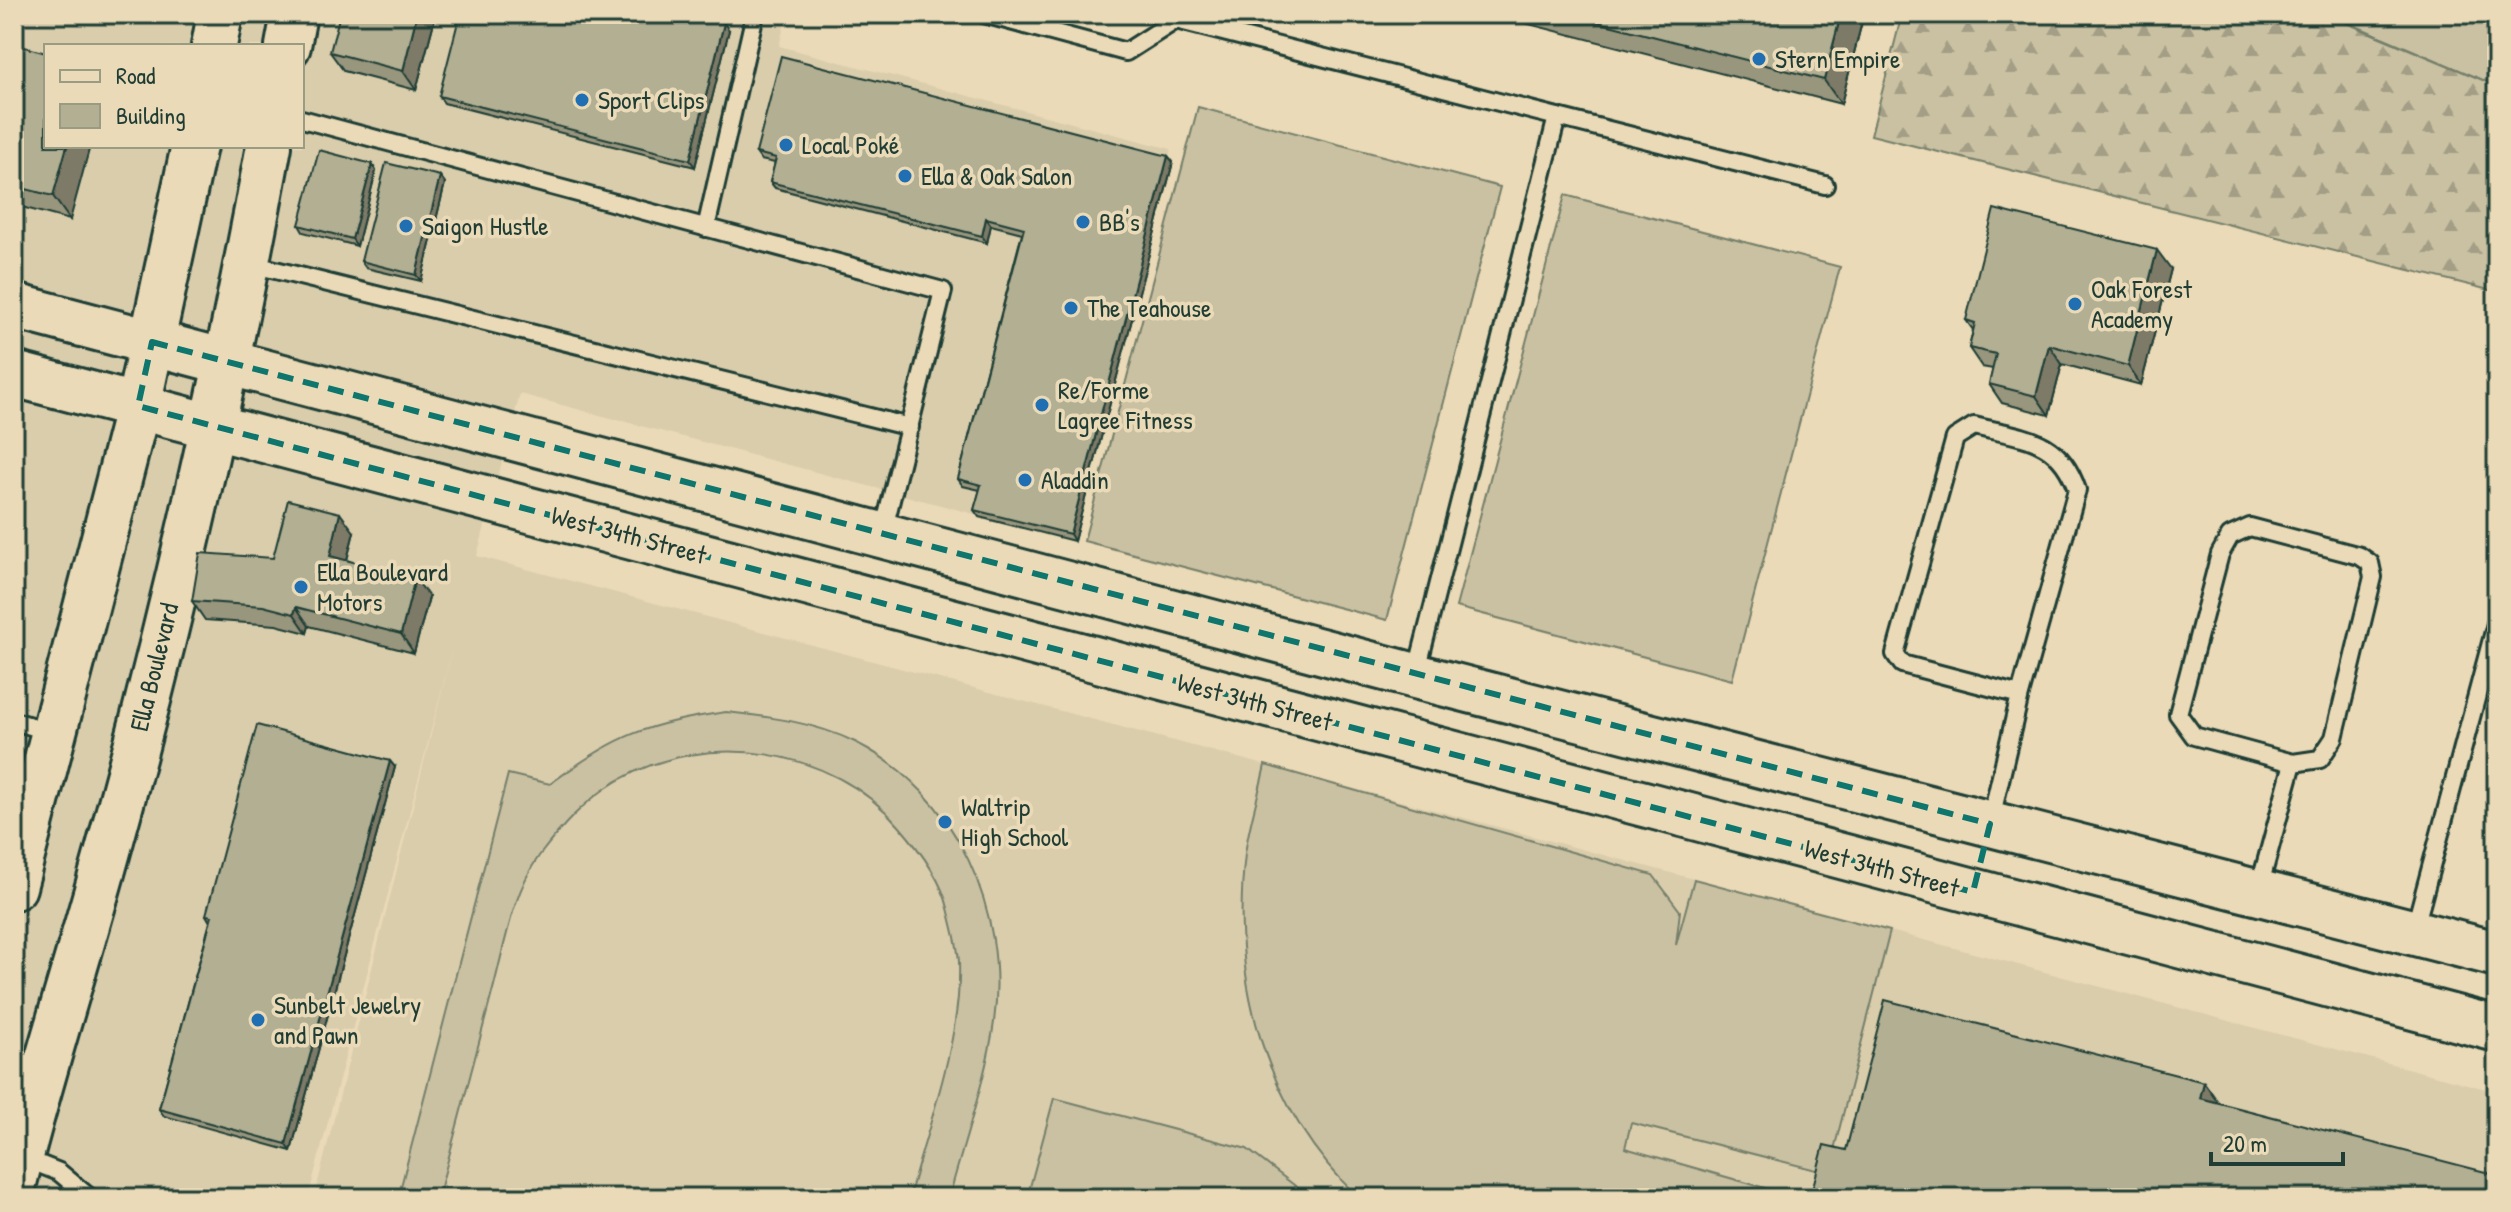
<svg xmlns="http://www.w3.org/2000/svg" width="2511" height="1212" font-family="'Patrick Hand',sans-serif">
<style>
.built{fill:#dacdac;fill-rule:evenodd}
.grass{fill:#cac1a2;stroke:#747f6b;stroke-width:2}
.forest{fill:url(#forest-firs);stroke:#747f6b;stroke-width:2}
.lines{fill:none;stroke-linecap:round;stroke-linejoin:round}
.service-casing{stroke:#1f3d34;stroke-width:22}
.secondary-casing{stroke:#1f3d34;stroke-width:50}
.service{stroke:#ebdab7;stroke-width:16}
.secondary{stroke:#ebdab7;stroke-width:44}
.wall{fill:#99967e;stroke:#1f3d34;stroke-width:2}
.shaded-wall{fill:#7d7a67;stroke:#1f3d34;stroke-width:2}
.building{fill:#b2af93;stroke:#1f3d34;stroke-width:2}
.marked{fill:none;stroke:#0f766e;stroke-width:6;stroke-dasharray:16 10;stroke-linejoin:round}
.poi-dot{fill:#1f6fb2;stroke:#ebdab7;stroke-width:3}
.labels{text-anchor:middle;stroke-width:7;stroke-linejoin:round;paint-order:stroke}
.poi-label{font-size:26px;fill:#1f3d34;stroke:#ebdab7;text-anchor:start}
.street-label{font-size:26px;fill:#1f3d34;stroke:#ebdab7}
</style>
<defs>
<pattern id="forest-firs" width="22" height="20" patternUnits="userSpaceOnUse" patternTransform="scale(2)"><rect width="22" height="20" fill="#cac1a2"/><path d="M5 1l3.5 6h-7zM16 11l3.5 6h-7z" fill="#a39e85"/></pattern>
</defs>
<rect width="100%" height="100%" fill="#ebdab7"/>
<filter id="ink" filterUnits="userSpaceOnUse"><feTurbulence type="fractalNoise" baseFrequency=".0125" numOctaves="2"/><feDisplacementMap in="SourceGraphic" scale="16" xChannelSelector="R" yChannelSelector="G"/><feConvolveMatrix kernelMatrix="1 2 1 2 8 2 1 2 1" color-interpolation-filters="sRGB"/></filter>
<g filter="url(#ink)">
<path class="built" d="M14,14H787L779,46L1171,149L1069,539L520,394L477,556L2497,1092V1198H314L453,647L308,1198H14ZM46,46H302V146H46Z"/>
<g class="grass">
<path d="M2325,14H2497V86L2330,15Z"/>
<path d="M1198,107L1500,187L1387,620L1084,541Z"/>
<path d="M1565,195L1840,267L1732,680L1456,607Z"/>
<path d="M726,712C771,717 814,722 855,742C957,792 1009,913 994,1022C987,1076 963,1144 949,1198H909C928,1125 962,1038 959,962C958,945 952,925 948,908C941,878 919,849 899,826C832,747 706,729 617,781C585,800 561,827 539,856C512,894 504,949 492,993C474,1061 456,1130 438,1198H398L508,774L550,784C616,735 645,724 726,712Z"/>
<path d="M1265,765L1653,875L1680,911L1676,945L1694,879L1890,931L1828,1173L1631,1123L1625,1148L1800,1198H1359C1265,1109 1230,982 1245,854C1249,824 1259,794 1265,765Z"/>
<path d="M1054,1098L1247,1149L1311,1198H1027Z"/>
</g>
<path class="forest" d="M1902,14H2325L2497,86V292L1871,135Z"/>
<g class="lines">
<defs>
<g id="service">
<path d="M984,14L1126,52L1176,20L1177,14"/>
<path d="M1176,20L1825,185"/>
<path d="M302,119L943,291L883,532"/>
<path d="M706,228L755,14"/>
<path d="M247,263L910,427"/>
<path d="M1416,674L1557,117"/>
<path d="M14,721L51,732"/>
<path d="M1990,823L2020,695L2077,490C2059,436 2022,438 1974,426L1955,438L1895,654L1902,664L2020,695"/>
<path d="M2258,892L2293,763L2320,759L2334,738L2373,577L2370,563L2360,556L2250,527L2230,536L2220,554L2178,714L2194,736L2293,763"/>
<path d="M2414,931L2497,620"/>
<path d="M24,1158L59,1172L90,1198"/>
</g>
<g id="secondary">
<path d="M214,46L220,14"/>
<path d="M288,46L294,14"/>
<path d="M14,306L1415,676L2497,954"/>
<path d="M14,374L2497,1029"/>
<path d="M14,887L138,406L194,146"/>
<path d="M14,1183C43,1067 80,955 111,840C174,611 226,379 269,146"/>
</g>
</defs>
<use href="#service" class="service-casing"/>
<use href="#secondary" class="secondary-casing"/>
<use href="#service" class="service"/>
<use href="#secondary" class="secondary"/>
</g>
<g class="wall">
<path d="M436,14L416,90L344,71L330,52Z"/>
<path d="M1490,14H1864L1841,104Z"/>
<path d="M729,30L695,167L444,103L439,96Z"/>
<path d="M14,44L70,220L14,205Z"/>
<path d="M756,153L1168,156L1173,162L1074,541L979,517L974,510L980,490L963,486L958,479L1022,233L991,225L987,243L775,188L770,182L775,163L761,160Z"/>
<path d="M372,164L376,171L357,246L303,232L299,225Z"/>
<path d="M440,176L445,183L421,281L366,268L361,261Z"/>
<path d="M2171,269L2141,385L2062,364L2049,415L2002,403L1989,384L1993,369L1982,367L1969,348L1973,330L1966,320Z"/>
<path d="M354,532L347,560L429,597L414,653L309,626L307,633L276,625L205,620L192,601L273,558Z"/>
<path d="M395,767L291,1151L164,1116L159,1109L210,922L206,915Z"/>
</g>
<g class="shaded-wall">
<path d="M417,14H436L416,90L403,71Z"/>
<path d="M1841,14H1864L1841,104L1824,80Z"/>
<path d="M724,23L729,30L695,167L690,160Z"/>
<path d="M67,146H90L70,220L53,196Z"/>
<path d="M1168,156L1173,162L1074,541L1070,534Z"/>
<path d="M372,164L376,171L357,246L352,239Z"/>
<path d="M440,176L445,183L421,281L416,275Z"/>
<path d="M986,218L991,225L987,243L982,236Z"/>
<path d="M2157,250L2171,269L2141,385L2128,366Z"/>
<path d="M2049,345L2062,364L2049,415L2036,396Z"/>
<path d="M14,499L18,504L14,519Z"/>
<path d="M340,513L354,532L343,575L330,556Z"/>
<path d="M415,578L429,597L414,653L401,634Z"/>
<path d="M296,607L309,626L307,633L294,614Z"/>
<path d="M390,761L395,767L291,1151L286,1144Z"/>
<path d="M2204,1082L2221,1106L2200,1098Z"/>
</g>
<g class="building">
<path d="M340,14H417L403,71L330,52Z"/>
<path d="M460,14H689L724,23L690,160L439,96Z"/>
<path d="M1566,14H1841L1824,80Z"/>
<path d="M14,44L46,53V146H67L53,196L14,186Z"/>
<path d="M781,56L1168,156L1070,534L974,510L981,485L958,479L1024,228L986,218L982,236L770,182L776,158L756,153Z"/>
<path d="M319,150L372,164L352,239L299,225Z"/>
<path d="M386,163L440,176L416,275L361,261Z"/>
<path d="M1994,209L2157,250L2128,366L2049,345L2036,396L1989,384L1996,354L1969,348L1975,323L1966,320Z"/>
<path d="M288,500L340,513L330,556L415,578L401,634L296,607L294,614L263,606L192,601L200,553L273,558Z"/>
<path d="M257,725L390,761L286,1144L159,1109L212,916L206,915Z"/>
<path d="M1885,1000L2204,1082L2200,1098L2497,1175V1198H1810L1824,1145L1846,1150Z"/>
</g>
</g>
<path class="marked" d="M152,342L1990,824L1973,892L138,406Z"/>
<g class="poi-dot">
<circle cx="1759" cy="59" r="8"/>
<circle cx="582" cy="100" r="8"/>
<circle cx="786" cy="145" r="8"/>
<circle cx="905" cy="176" r="8"/>
<circle cx="1083" cy="222" r="8"/>
<circle cx="406" cy="226" r="8"/>
<circle cx="2075" cy="304" r="8"/>
<circle cx="1071" cy="308" r="8"/>
<circle cx="1042" cy="405" r="8"/>
<circle cx="1025" cy="480" r="8"/>
<circle cx="301" cy="587" r="8"/>
<circle cx="945" cy="822" r="8"/>
<circle cx="258" cy="1020" r="8"/>
</g>
<g class="labels">
<g class="poi-label">
<text x="1775" y="68">Stern Empire</text>
<text x="598" y="109">Sport Clips</text>
<text x="802" y="154">Local Poké</text>
<text x="921" y="185">Ella &amp; Oak Salon</text>
<text x="1099" y="231">BB's</text>
<text x="422" y="235">Saigon Hustle</text>
<text x="2091" y="298">Oak Forest<tspan x="2091" dy="30">Academy</tspan></text>
<text x="1087" y="317">The Teahouse</text>
<text x="1058" y="399">Re/Forme<tspan x="1058" dy="30">Lagree Fitness</tspan></text>
<text x="1041" y="489">Aladdin</text>
<text x="317" y="581">Ella Boulevard<tspan x="317" dy="30">Motors</tspan></text>
<text x="961" y="816">Waltrip<tspan x="961" dy="30">High School</tspan></text>
<text x="274" y="1014">Sunbelt Jewelry<tspan x="274" dy="30">and Pawn</tspan></text>
</g>
<g class="street-label">
<text transform="translate(629 535) rotate(15)" y="9">West 34th Street</text>
<text transform="translate(154 667) rotate(-76)" y="9">Ella Boulevard</text>
<text transform="translate(1255 702) rotate(15)" y="9">West 34th Street</text>
<text transform="translate(1882 868) rotate(15)" y="9">West 34th Street</text>
</g>
</g>
<rect width="2511" height="1212" fill="none" stroke="#ebdab7" stroke-width="48"/>
<rect x="24" y="24" width="2463" height="1164" fill="none" stroke="#1f3d34" stroke-width="3" filter="url(#ink)"/>
<rect x="44" y="44" width="260" height="104" fill="#ebdab7" stroke="#999b83" stroke-width="2"/>
<rect x="60" y="70" width="40" height="12" fill="#ebdab7" stroke="#999b83" stroke-width="2"/>
<text x="116" y="84" font-size="24" fill="#1f3d34">Road</text>
<rect x="60" y="104" width="40" height="24" fill="#b2af93" stroke="#999b83" stroke-width="2"/>
<text x="116" y="124" font-size="24" fill="#1f3d34">Building</text>
<path d="M2211 1152v12h132v-12" fill="none" stroke="#1f3d34" stroke-width="4"/>
<text x="2223" y="1152" font-size="24" fill="#1f3d34" stroke="#ebdab7" stroke-width="6" paint-order="stroke">20 m</text>
</svg>
